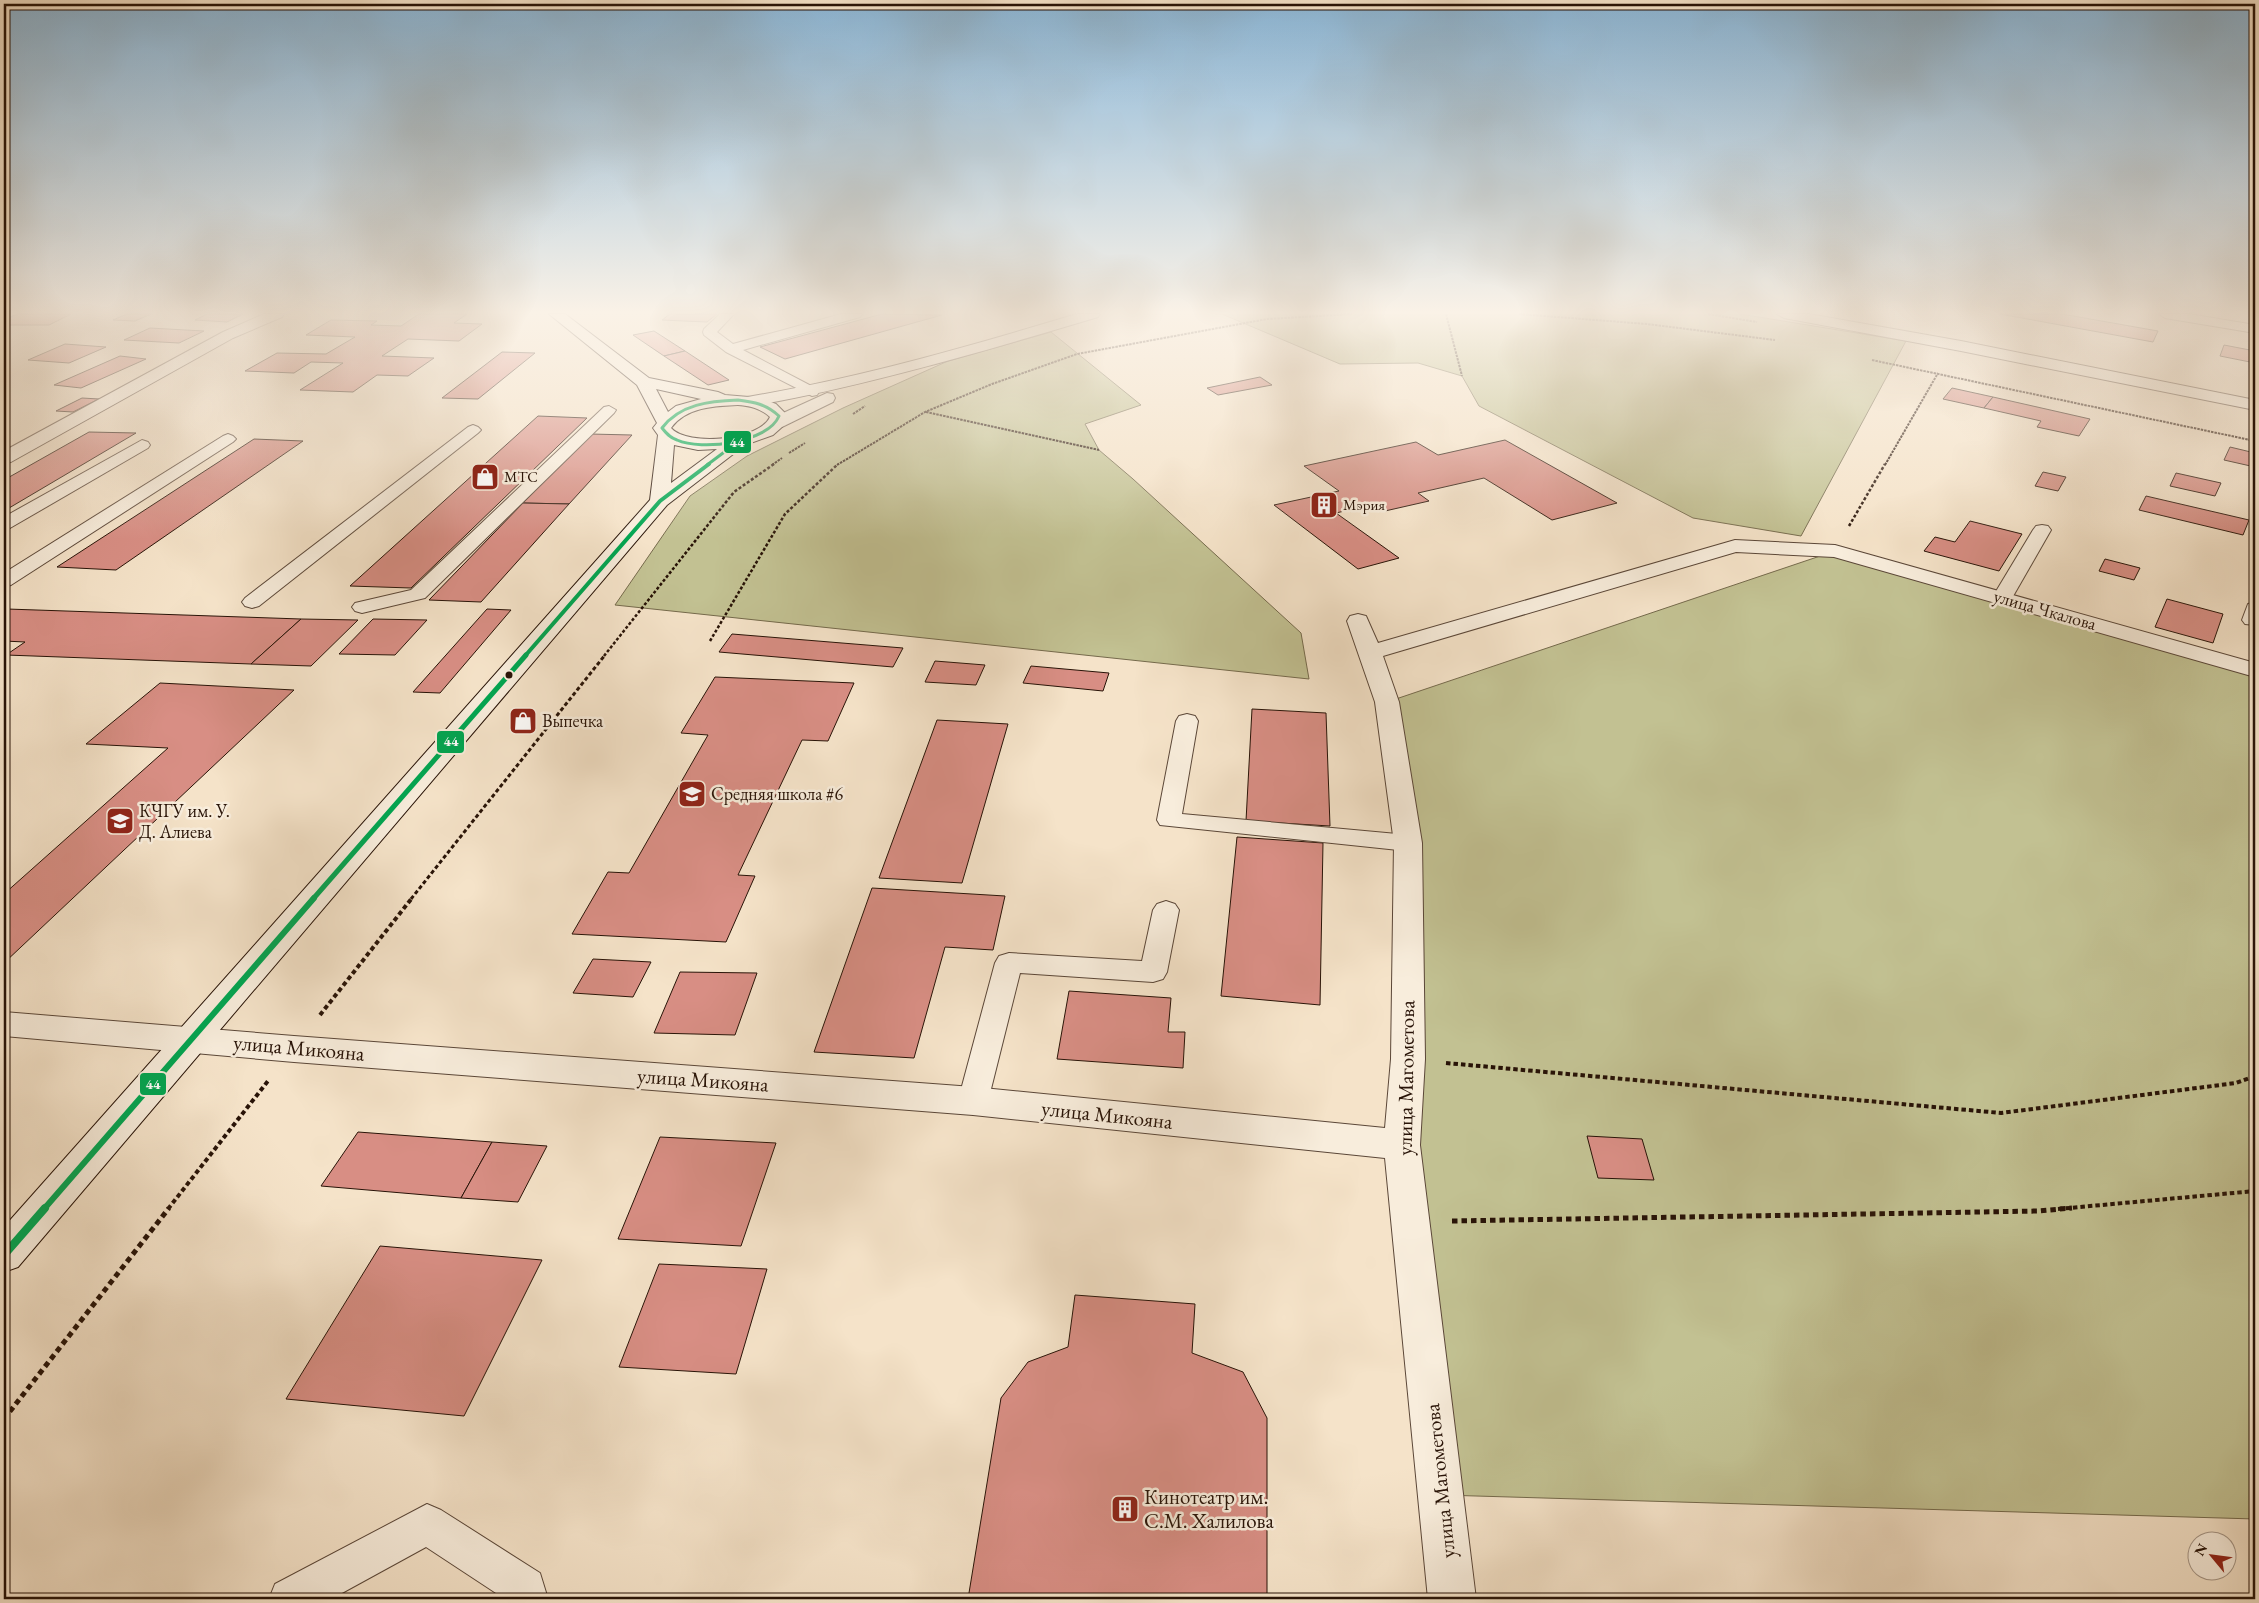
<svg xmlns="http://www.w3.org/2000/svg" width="2259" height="1603" font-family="'EB Garamond',serif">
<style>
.green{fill:#c2c192;stroke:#756a4c}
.building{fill:#d88e84;stroke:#281307}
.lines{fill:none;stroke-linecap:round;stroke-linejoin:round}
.service-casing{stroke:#5b4738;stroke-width:2}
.minor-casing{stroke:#5b4738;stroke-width:2}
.tertiary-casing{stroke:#5b4738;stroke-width:2}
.secondary-casing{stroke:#281307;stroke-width:2}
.path-far4{stroke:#281307;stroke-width:2;stroke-dasharray:2.5 1;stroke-linecap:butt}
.path-far3{stroke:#281307;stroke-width:2.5;stroke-dasharray:3 2;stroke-linecap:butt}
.path-far2{stroke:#281307;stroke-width:3;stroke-dasharray:4 2.5;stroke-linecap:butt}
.path-far1{stroke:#281307;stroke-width:4;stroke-dasharray:4.5 3;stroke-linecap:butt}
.path{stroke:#281307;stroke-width:5;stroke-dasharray:5.5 4;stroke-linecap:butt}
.service{fill:#f8eddc;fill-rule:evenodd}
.minor{fill:#f8eddc;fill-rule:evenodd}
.tertiary{fill:#f8eddc;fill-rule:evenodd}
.secondary{fill:#f8eddc;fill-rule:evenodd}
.bus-1-far4-casing{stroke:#f8eddc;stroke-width:5.5}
.bus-1-far3-casing{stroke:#f8eddc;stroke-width:7}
.bus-1-far2-casing{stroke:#f8eddc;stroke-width:9}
.bus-1-far1-casing{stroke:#f8eddc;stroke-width:10}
.bus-1-casing{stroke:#f8eddc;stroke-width:12}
.bus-1-far4{stroke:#00a651;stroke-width:3}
.bus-1-far3{stroke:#00a651;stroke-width:4}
.bus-1-far2{stroke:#00a651;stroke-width:5}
.bus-1-far1{stroke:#00a651;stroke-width:6}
.bus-1{stroke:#00a651;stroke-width:8}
.bus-dot{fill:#281307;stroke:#f8eddc;stroke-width:2}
.labels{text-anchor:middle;stroke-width:5;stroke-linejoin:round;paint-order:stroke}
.far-poi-label{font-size:15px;fill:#281307;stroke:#f8eddc;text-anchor:start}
.street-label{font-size:18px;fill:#281307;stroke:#f8eddc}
.poi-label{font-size:18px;fill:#281307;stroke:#f8eddc;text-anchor:start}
.near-street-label{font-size:21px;fill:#281307;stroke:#f8eddc}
.near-poi-label{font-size:21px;fill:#281307;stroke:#f8eddc;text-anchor:start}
.line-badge{stroke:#f8eddc;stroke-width:2}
.badge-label{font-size:14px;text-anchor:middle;font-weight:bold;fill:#fff}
</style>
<rect width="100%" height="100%" fill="#f5e3c9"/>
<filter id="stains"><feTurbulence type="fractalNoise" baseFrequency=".004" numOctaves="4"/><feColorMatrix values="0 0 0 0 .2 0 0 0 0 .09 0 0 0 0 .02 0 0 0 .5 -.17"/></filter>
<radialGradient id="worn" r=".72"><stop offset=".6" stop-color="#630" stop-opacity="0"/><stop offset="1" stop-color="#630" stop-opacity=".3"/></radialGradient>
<g class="green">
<path d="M1222,314H1740L1906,341L1801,536L1693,518L1479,406L1462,376L1418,363L1340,364Z"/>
<path d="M1051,332L1141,405L1085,424L1099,450L1133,479L1301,633L1309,679L615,605L690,496L747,456L843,408L948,361Z"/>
<path d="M1835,551L2255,670V1519L1442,1495L1408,1059L1387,702Z"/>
</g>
<g class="building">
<path d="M17,314H71L49,325H4V320Z"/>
<path d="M127,314H151L135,321L113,320Z"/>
<path d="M207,314H243L227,322L195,320Z"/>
<path d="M419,314H467L454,323L482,324L459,341L408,339L382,356L434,358L408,376L377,375L353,392L300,390L343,363L311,362L294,373L245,371L277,353L326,354L355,337L306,335L331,320L377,321L371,325L401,326Z"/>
<path d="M670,314H717L707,322L662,320Z"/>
<path d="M882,314L942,315L785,359L760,347Z"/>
<path d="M2000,314H2062L2158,331L2153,342Z"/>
<path d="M150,328L204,331L179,343L124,340Z"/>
<path d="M654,331L685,351L664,356L633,335Z"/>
<path d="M65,344L106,347L69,363L28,360Z"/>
<path d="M2224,345L2255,351V363L2220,356Z"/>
<path d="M685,351L729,380L708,385L664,356Z"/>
<path d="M502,352L535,353L478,399L442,398Z"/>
<path d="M120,356L146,359L81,388L54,385Z"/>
<path d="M1260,377L1272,385L1218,395L1207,388Z"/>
<path d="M1952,388L1993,397L1984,408L1943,399Z"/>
<path d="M1993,397L2090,419L2079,436L2037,427L2041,421L1984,408Z"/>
<path d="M82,398L99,399L73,412L56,411Z"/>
<path d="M538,416L587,418L411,588L350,586Z"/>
<path d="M89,432L136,433L4,511V480Z"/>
<path d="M590,434L632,435L569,504L523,503Z"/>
<path d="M254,439L303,441L116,570L57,567Z"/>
<path d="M1505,440L1617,503L1552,520L1484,478L1418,493L1429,501L1385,511L1374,504L1336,513L1399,558L1358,569L1274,505L1339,491L1304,466L1416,442L1438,455Z"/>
<path d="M2230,447L2255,453V467L2224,460Z"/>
<path d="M2043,472L2066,477L2058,491L2035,486Z"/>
<path d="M2176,473L2221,483L2215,496L2170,486Z"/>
<path d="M2146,496L2249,520L2243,535L2139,510Z"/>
<path d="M523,503L569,504L481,602L429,600Z"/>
<path d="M1970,521L2022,534L1999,571L1924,551L1935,537L1955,542Z"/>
<path d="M2105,559L2140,568L2134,580L2099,571Z"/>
<path d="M2167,599L2223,614L2213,643L2155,627Z"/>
<path d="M7,609L301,619L251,664L6,655L25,642L4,641V611Z"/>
<path d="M487,609L511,610L440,693L413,692Z"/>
<path d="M301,619L358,620L311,666L251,664Z"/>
<path d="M373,619L427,620L395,655L339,654Z"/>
<path d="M732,634L903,648L893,667L719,652Z"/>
<path d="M935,661L985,665L976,685L925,682Z"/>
<path d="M1031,666L1109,673L1103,691L1023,683Z"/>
<path d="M715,677L854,683L828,741L802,740L738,875L755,876L726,942L572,934L608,872L629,873L708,735L681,733Z"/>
<path d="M160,683L294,690L4,963V894L168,748L86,744Z"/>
<path d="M1252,709L1326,713L1330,826L1246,821Z"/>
<path d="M937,720L1008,724L962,883L879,878Z"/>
<path d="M1237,837L1323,843L1320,1005L1221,996Z"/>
<path d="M872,888L1005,896L993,950L945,947L914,1058L814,1052Z"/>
<path d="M593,959L651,962L633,997L573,993Z"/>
<path d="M680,972L757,973L735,1035L654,1033Z"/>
<path d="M1069,991L1171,998L1168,1032H1185L1183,1068L1057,1059Z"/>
<path d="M358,1132L492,1142L461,1198L321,1186Z"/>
<path d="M1587,1136L1642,1139L1654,1180L1598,1178Z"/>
<path d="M660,1137L776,1143L741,1246L618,1239Z"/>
<path d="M492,1142L547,1146L518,1202L461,1198Z"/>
<path d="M380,1246L542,1260L464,1416L286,1399Z"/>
<path d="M659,1264L767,1269L736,1374L619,1367Z"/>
<path d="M1075,1295L1195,1304L1192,1353L1243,1372L1267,1418V1599H968L1001,1398L1028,1362L1068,1347Z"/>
</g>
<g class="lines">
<defs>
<g id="service">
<path d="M720,314H734L717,332L733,344L841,314H862L860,317L743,350L817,389L819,392L817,395L812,396L726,352L704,335L703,332L704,329Z"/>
<path d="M2159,314H2189L2255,325V333L2165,318Z"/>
<path d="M609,406L616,410L614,413L425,598L362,613L355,611L352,607L355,603L411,590L604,407Z"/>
<path d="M473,425L478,427L481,430L478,433L259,606L252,608L245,606L242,602L245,598L468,427Z"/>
<path d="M228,434L233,436L236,439L233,442L11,585L4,587V573L223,436Z"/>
<path d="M142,440L148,442L150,445L148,448L10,528L4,529V517Z"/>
<path d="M2042,525L2048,526L2051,530L2012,598L2009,602L2002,604L1995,602L1992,598L2033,530L2036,526Z"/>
<path d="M2255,602V625L2245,624L2242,620L2248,604Z"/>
<path d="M1187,714L1195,716L1198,721L1182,814L1408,835L1417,837L1420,843L1417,849L1408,851L1160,825L1157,820L1176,721L1179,716Z"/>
<path d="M1166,901L1175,904L1179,910L1167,972L1163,979L1153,982L1020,973L988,1101L984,1110L973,1113L962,1110L958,1101L995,963L999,956L1009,953L1142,961L1153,910L1157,904Z"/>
<path d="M427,1504L441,1510L540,1573L548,1599H505L426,1547L331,1599H269L275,1584Z"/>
</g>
<g id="minor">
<path d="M264,314H284L282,317L233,338L11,462L4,463V451L223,332Z"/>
<path d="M1735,540L1835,545L2255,663V677L1834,557L1736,552L1383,656L1399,702L1422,843L1425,1059L1420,1145L1476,1599H1428L1385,1158L973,1115L294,1062L4,1036V1012L294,1036L973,1087L1385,1128L1391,1059L1394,843L1375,702L1347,621L1350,616L1358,614L1366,616L1378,643Z"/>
</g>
<g id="tertiary">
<path d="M1077,314H1100L1098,317C984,351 870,385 753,406L747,405L745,401L747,397L753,396C863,377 970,346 1077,314Z"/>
<path d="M1777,314H1809L1961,341L2255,400V410L1961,351L1784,318Z"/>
<path d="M827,393L833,394L835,398L833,402L782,427H770L767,423L770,419Z"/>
</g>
<path id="secondary" d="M549,314H565L649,378L718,392L725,395L761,398L776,404L788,416L782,427L773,435L745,445L667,505L18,1267L4,1272V1227L650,500L658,435L653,428L657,423L637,385ZM656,389L701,399L676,406L668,412ZM738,405C750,406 760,408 770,417C760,440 688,447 671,428C686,407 715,406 738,405ZM674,445L698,450L717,449L671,483Z"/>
</defs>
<use href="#service" class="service-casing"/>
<use href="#minor" class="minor-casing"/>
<use href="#tertiary" class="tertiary-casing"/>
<use href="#secondary" class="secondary-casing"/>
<g class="path-far4">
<path d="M1446,314L1462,376"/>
<path d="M1519,314L1647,324L1775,340"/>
<path d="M1708,314L1757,322"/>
<path d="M1872,360L2255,441"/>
<path d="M926,412L1099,450"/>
<path d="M853,414L865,406"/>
<path d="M789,453L805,443"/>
<path d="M772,465L782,458"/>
<path d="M837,465L925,412L992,384L1077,354L1267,319L1352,314"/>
<path d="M1885,465L1938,373"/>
</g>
<g class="path-far3">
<path d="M1849,526L1885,464"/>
<path d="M710,641L785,514L838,464"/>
<path d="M604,656L734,492L774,464"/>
</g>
<path class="path-far2" d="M411,899L605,655"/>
<g class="path-far1">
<path d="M320,1015L412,898"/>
<path d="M1446,1063L2001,1113L2236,1083L2255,1076"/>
<path d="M168,1209L268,1081"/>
<path d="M2058,1209L2255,1191"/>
</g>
<g class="path">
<path d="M1452,1221L2039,1211L2072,1208"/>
<path d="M4,1419L169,1208"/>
</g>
<use href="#service" class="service"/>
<use href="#minor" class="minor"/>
<use href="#tertiary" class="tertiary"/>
<use href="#secondary" class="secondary"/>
<defs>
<g id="bus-1-far4">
<path d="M738,400C754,402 766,404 779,416C768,443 701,451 677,440C670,438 666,433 662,428C680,404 710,401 738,400Z"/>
<path d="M707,465L739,441"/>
</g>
<path id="bus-1-far3" d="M525,656L660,501L709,464"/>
<path id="bus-1-far2" d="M313,899L526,655"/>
<path id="bus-1-far1" d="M44,1209L314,898"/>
<path id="bus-1" d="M4,1255L45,1208"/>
</defs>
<use href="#bus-1-far4" class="bus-1-far4-casing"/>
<use href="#bus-1-far3" class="bus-1-far3-casing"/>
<use href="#bus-1-far2" class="bus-1-far2-casing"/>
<use href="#bus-1-far1" class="bus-1-far1-casing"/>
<use href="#bus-1" class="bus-1-casing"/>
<use href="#bus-1-far4" class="bus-1-far4"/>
<use href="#bus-1-far3" class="bus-1-far3"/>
<use href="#bus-1-far2" class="bus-1-far2"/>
<use href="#bus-1-far1" class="bus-1-far1"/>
<use href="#bus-1" class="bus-1"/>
</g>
<linearGradient id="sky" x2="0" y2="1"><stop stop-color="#8bb7d8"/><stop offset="0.58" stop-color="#faf2e7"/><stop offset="1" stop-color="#faf2e7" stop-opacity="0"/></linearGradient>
<rect width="2259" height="539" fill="url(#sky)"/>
<defs>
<symbol id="shop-square" viewBox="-11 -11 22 22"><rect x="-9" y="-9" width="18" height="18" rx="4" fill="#8f2418" stroke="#f8eddc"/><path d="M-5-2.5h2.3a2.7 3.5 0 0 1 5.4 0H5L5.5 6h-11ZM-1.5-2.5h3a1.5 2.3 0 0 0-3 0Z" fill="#fff"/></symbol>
<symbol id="building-square" viewBox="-11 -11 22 22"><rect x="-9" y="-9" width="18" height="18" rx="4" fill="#8f2418" stroke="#f8eddc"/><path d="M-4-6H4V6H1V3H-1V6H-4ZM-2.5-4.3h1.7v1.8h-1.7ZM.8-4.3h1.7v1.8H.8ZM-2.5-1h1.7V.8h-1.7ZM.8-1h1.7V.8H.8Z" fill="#fff"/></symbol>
<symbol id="school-square" viewBox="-11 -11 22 22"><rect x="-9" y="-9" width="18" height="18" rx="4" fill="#8f2418" stroke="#f8eddc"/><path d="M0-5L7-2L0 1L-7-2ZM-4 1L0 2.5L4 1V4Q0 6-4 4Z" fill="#fff"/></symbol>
<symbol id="university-square" viewBox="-11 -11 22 22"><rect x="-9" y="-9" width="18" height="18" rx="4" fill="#8f2418" stroke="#f8eddc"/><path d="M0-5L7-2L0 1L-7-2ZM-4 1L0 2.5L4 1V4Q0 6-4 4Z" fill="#fff"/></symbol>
</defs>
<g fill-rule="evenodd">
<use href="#shop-square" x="469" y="461" width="32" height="32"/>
<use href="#building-square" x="1308" y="489" width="32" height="32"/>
<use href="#shop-square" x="507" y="705" width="32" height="32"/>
<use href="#school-square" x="676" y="778" width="32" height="32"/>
<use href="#university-square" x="104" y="805" width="32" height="32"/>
<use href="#building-square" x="1109" y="1493" width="32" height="32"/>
</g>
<circle class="bus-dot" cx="509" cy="675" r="4.5"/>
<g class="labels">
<g class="far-poi-label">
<text x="504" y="482">МТС</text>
<text x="1343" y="510">Мэрия</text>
</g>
<g class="street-label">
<text transform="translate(2045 610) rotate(16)" y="6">улица Чкалова</text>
</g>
<g class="poi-label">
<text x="542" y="727">Выпечка</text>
<text x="711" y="800">Средняя школа #6</text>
<text x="139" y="817">КЧГУ им. У.<tspan x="139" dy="21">Д. Алиева</tspan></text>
</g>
<g class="near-street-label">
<text transform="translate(299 1048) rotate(5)" y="7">улица Микояна</text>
<text transform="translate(1406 1078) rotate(-89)" y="7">улица Магометова</text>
<text transform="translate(703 1080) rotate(4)" y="7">улица Микояна</text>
<text transform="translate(1107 1115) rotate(6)" y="7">улица Микояна</text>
<text transform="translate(1440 1481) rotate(-96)" y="7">улица Магометова</text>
</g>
<g class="near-poi-label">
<text x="1144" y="1504">Кинотеатр им.<tspan x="1144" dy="24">С.М. Халилова</tspan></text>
</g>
</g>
<g class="line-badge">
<rect x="723" y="430" width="29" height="24" rx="5" fill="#00a651"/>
<rect x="436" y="730" width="29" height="24" rx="5" fill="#00a651"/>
<rect x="139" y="1072" width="28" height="24" rx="5" fill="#00a651"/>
</g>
<g class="badge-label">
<text x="737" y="447">44</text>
<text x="451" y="746">44</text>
<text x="153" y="1089">44</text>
</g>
<rect width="2259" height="1603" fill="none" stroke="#f5e3c9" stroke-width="20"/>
<rect x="5" y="5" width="2249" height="1593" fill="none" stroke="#281307" stroke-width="2.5"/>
<rect x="10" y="10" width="2239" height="1583" fill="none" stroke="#281307"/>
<g transform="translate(2212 1556) rotate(299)"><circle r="24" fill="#f8eddc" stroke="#a59687"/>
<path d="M0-4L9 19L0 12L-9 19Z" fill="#8f2418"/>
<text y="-8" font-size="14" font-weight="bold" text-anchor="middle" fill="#281307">N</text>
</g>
<rect width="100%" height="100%" filter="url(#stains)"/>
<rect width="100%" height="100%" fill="url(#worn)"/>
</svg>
